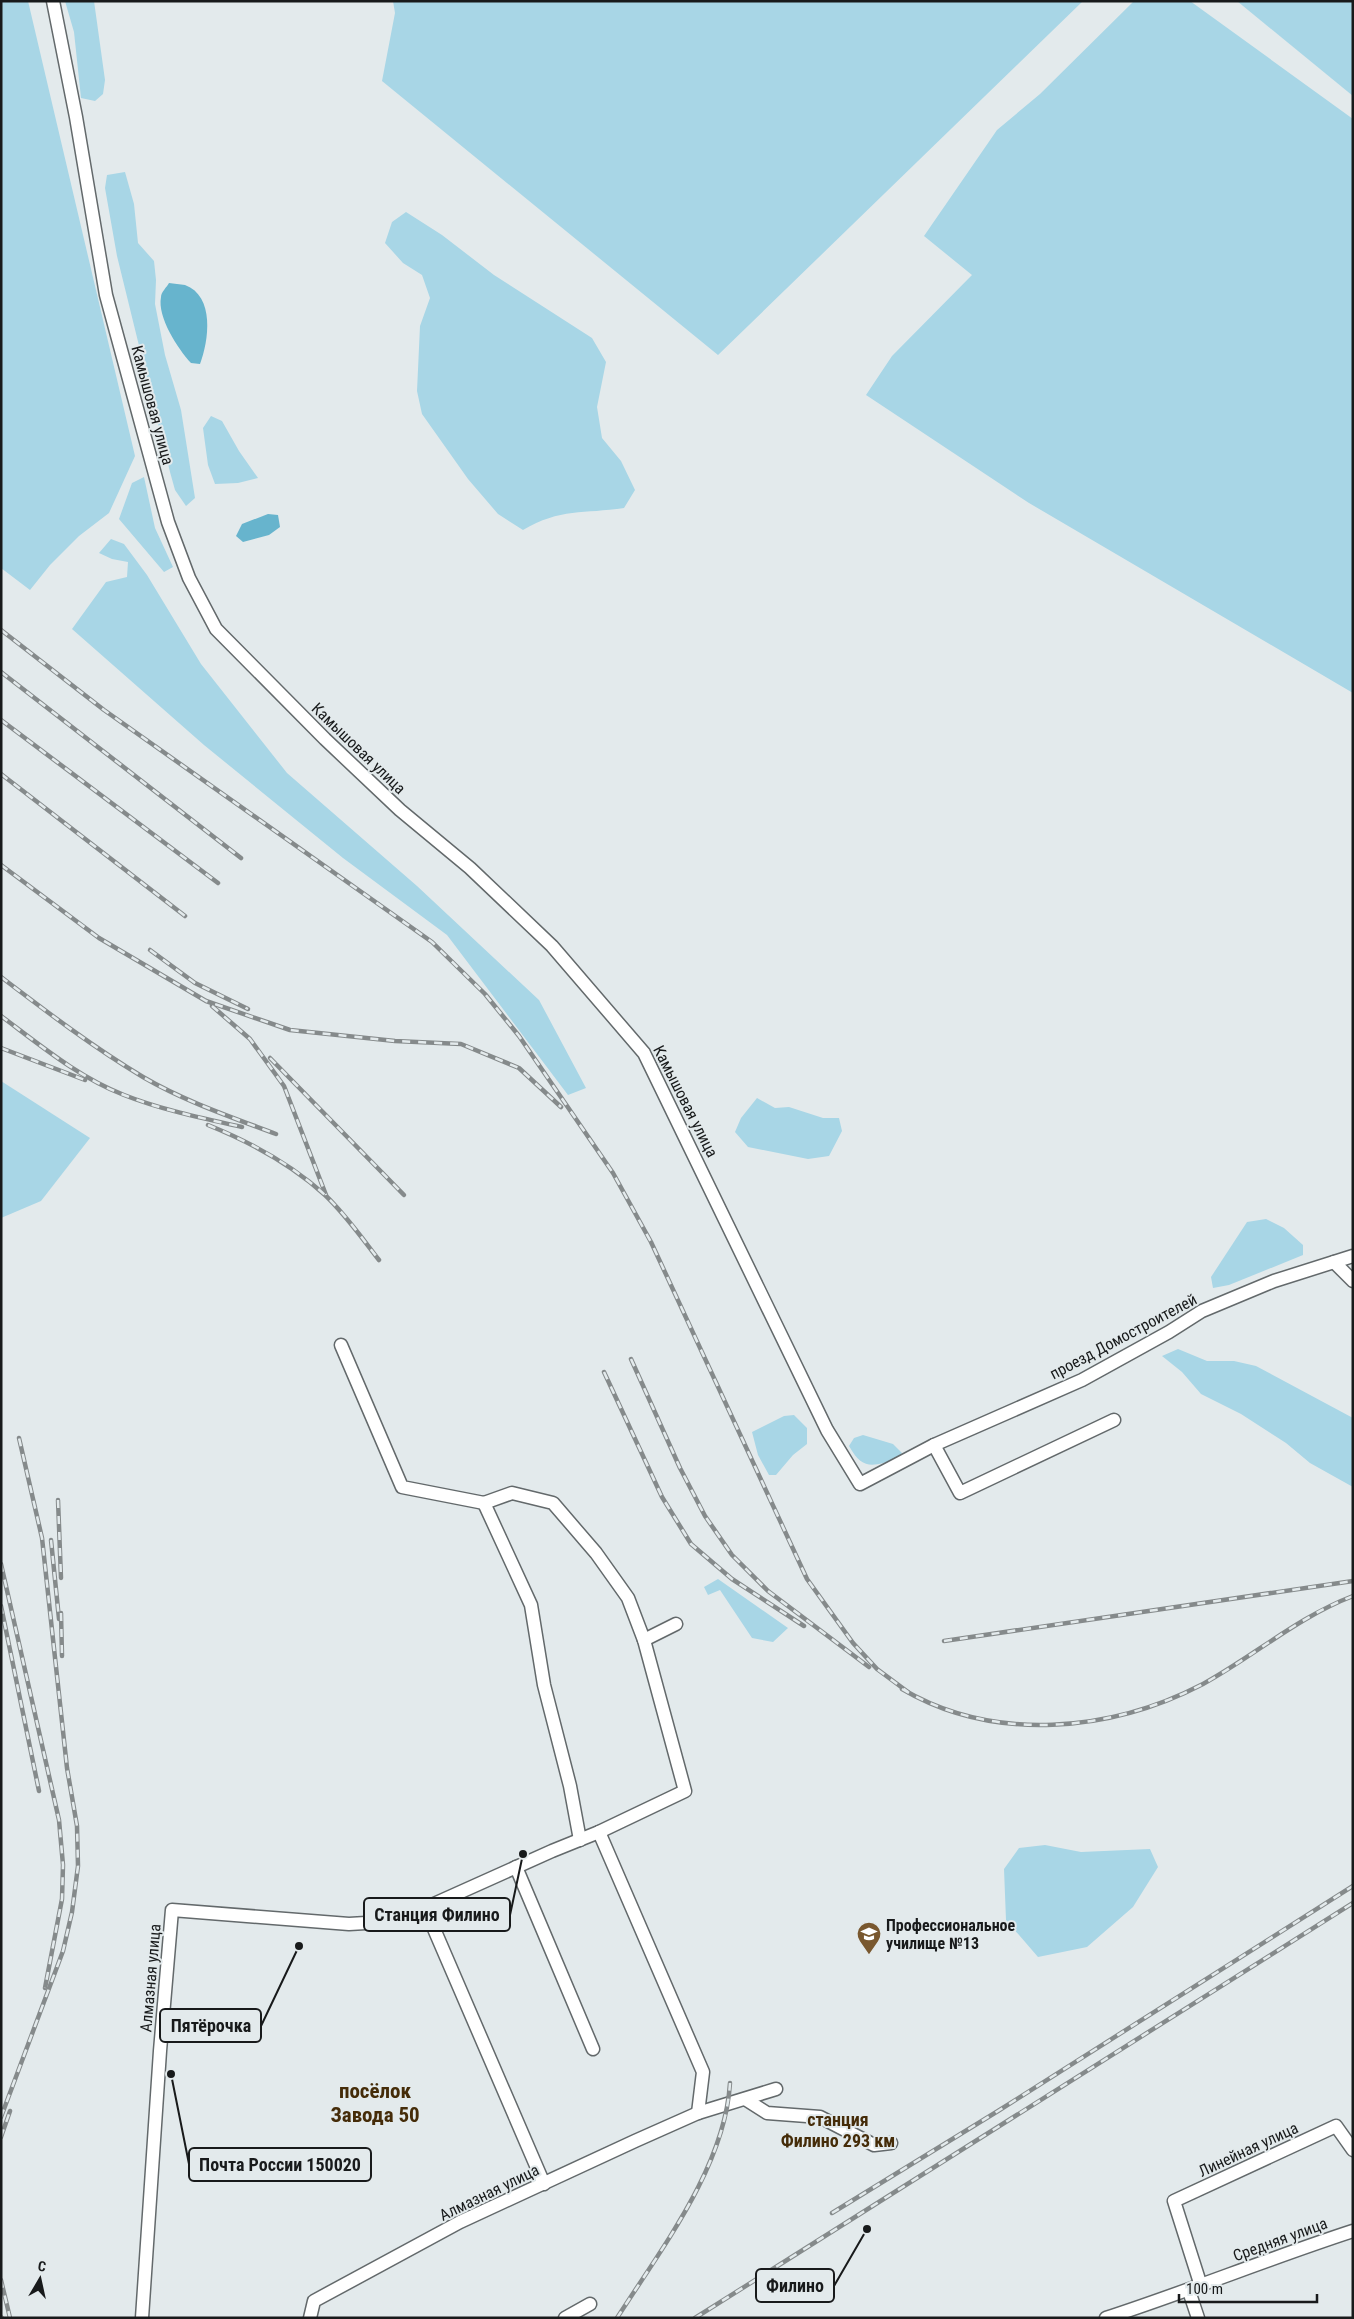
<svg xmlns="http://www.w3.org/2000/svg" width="1354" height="2319" font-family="'Roboto Condensed',sans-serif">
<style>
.green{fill:#a8d6e6}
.water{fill:#67b4cd}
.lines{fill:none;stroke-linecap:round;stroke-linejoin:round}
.minor-casing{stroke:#63696b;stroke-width:15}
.minor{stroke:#fff;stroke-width:12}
.rail-casing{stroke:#858a8b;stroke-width:4.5}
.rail{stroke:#e3eaec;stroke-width:2.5;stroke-dasharray:8;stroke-linecap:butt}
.labels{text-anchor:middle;stroke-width:4;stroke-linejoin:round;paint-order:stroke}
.street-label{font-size:16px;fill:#181a1b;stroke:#e3eaec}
.poi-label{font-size:16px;font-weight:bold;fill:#181a1b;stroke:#e3eaec;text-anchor:start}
.neighbourhood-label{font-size:18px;font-weight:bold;fill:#452c09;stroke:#e3eaec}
.district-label{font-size:21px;font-weight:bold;fill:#452c09;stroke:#e3eaec}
.leader{fill:none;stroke:#181a1b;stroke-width:2}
.callout-dot{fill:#181a1b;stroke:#e3eaec;stroke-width:2}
.callout{fill:#e3eaec;stroke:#181a1b;stroke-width:2}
.callout-label{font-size:18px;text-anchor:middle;font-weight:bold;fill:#181a1b}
</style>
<rect width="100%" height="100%" fill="#e3eaec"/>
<g class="green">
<path d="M1,1H28L135,456L109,513L79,536L50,565L30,590L1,568Z"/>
<path d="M65,1H94L105,80L103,94L95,101L81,98L74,32Z"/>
<path d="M393,1H1083L718,355L382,81L395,13Z"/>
<path d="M1134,1H1190L1353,119V693L1029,503L866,395L892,356L972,275L924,236L997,130L1040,94Z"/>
<path d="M1237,1H1353V96Z"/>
<path d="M125,172L134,204L138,243L154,261L156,280L155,304L165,355L181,410L195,498L186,506L175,490L170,472L117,256L105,188L107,175Z"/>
<path d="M406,212L442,235L494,275L592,338L606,362L597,407L602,438L621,461L635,490L624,508C584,514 560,508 523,530L498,514L468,479L422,414L417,391L420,326L430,298L422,275L403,263L385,243L392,222Z"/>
<path d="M211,416L222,421L239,451L258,478L238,483L215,484L208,465L203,428Z"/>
<path d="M144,477L155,528L173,567L164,572L119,519L132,483Z"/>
<path d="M111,539L124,544L147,575L201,664L287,773L417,886L539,1000L586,1088L568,1095L447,935L343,858L204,745L72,629L106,582L127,577L128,562L112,559L99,553Z"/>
<path d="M1,1081L90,1138L41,1201L1,1218Z"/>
<path d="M757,1098L775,1108L789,1107L823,1118H839L842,1131L829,1156L808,1159L748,1147L735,1132L741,1118Z"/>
<path d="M1266,1219L1284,1228L1303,1245V1255L1229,1285L1213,1288L1211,1277L1247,1222Z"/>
<path d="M1178,1349L1207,1361H1234L1256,1366L1353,1418V1487L1310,1463L1286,1443L1241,1414L1201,1394L1182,1372L1162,1356Z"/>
<path d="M794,1415L807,1428V1444L793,1455L776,1475H769L758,1455L752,1432L784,1416Z"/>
<path d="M863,1435L893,1444L902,1453L897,1459C873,1466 863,1471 849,1446L854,1438Z"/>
<path d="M718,1579L788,1628L773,1642L752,1638L720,1590L708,1595L704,1587Z"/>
<path d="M1045,1845L1081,1852L1150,1849L1158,1867L1133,1907L1087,1947L1038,1957L1006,1920L1004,1869L1019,1848Z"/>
</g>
<g class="water">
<path d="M169,283C174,284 180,284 185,285C215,296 209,341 200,364L191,363C178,349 157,317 161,297C161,292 167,287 169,283Z"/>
<path d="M268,514L278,515L280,527L269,535L243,542L236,536L242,524Z"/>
</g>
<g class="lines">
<defs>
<g id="minor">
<path d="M53,1L76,117L106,295L168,522L189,578L216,629L325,739L400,810L470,868L552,946L644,1053L827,1430L860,1484L934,1445L1082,1380L1169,1332L1202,1311L1274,1281L1353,1256"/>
<path d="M1334,1262L1353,1281"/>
<path d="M341,1345L402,1487L484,1503"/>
<path d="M934,1445L960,1493L1114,1420"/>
<path d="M644,1640L676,1624"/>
<path d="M580,1840L570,1786L544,1685L531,1605L484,1503L512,1493L553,1503L596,1553L628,1598L644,1640L685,1791L599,1832"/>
<path d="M516,1867L593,2049"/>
<path d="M425,1908L544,2184"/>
<path d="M745,2099L767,2113L820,2117L874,2145L891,2143"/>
<path d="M1201,2286L1174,2201L1336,2126L1353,2150"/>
<path d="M1189,2291L1198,2318"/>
<path d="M142,2318L160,2051L172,1910L349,1924L383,1922L425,1908L552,1851L599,1832L703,2072L698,2113"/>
<path d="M310,2318L314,2301L460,2222L635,2141L698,2113L776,2089"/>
<path d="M565,2318L590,2304"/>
<path d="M1106,2318C1189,2291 1270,2258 1353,2231"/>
</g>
</defs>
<use href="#minor" class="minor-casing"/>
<use href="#minor" class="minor"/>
<defs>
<g id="rail">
<path d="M1,630L104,710L432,942L485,994L519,1036L613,1173L651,1242L807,1579L853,1643L877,1669L908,1692"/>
<path d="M1,672L241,858"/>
<path d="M1,720L218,883"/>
<path d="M1,774L185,916"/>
<path d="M1,865L99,938L206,1001L290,1030L395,1041L461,1044L519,1068L561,1107"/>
<path d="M150,950L195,983L248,1009"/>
<path d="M1,977C47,1012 93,1047 143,1077C184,1101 231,1117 276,1134"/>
<path d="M212,1006L250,1039L284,1086L326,1195"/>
<path d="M1,1016C40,1045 78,1077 124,1095C162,1110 202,1118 242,1127"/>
<path d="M1,1048L85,1080"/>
<path d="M270,1058L404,1195"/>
<path d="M208,1125C250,1142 291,1164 325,1195C345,1214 362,1238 379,1260"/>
<path d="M631,1359L680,1468L705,1516L732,1555L768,1591L869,1667"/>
<path d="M604,1372L662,1497L691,1544L732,1579L804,1626"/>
<path d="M58,1500L61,1578"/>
<path d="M51,1540L59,1619"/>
<path d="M1,1564L59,1820L63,1865L62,1899L45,1988"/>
<path d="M1,1606L39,1791"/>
<path d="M61,1613L62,1656"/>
<path d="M944,1641L1353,1581"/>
<path d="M902,1689C994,1743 1111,1732 1203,1684C1254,1656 1298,1617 1353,1596"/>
<path d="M1,2117L63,1951L72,1912L78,1866L77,1826L67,1768L42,1538L19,1438"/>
<path d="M1,2137L10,2111"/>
<path d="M832,2213L998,2111L1353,1886"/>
<path d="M1,2280L10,2318"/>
<path d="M1,2317L2,2318"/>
<path d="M617,2318C661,2249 725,2167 730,2083"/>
<path d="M695,2318L1353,1903"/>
</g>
</defs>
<use href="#rail" class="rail-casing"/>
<use href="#rail" class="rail"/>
</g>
<defs>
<symbol id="university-pin" viewBox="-11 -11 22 30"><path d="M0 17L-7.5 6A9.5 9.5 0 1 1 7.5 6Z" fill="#79582f" stroke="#e3eaec"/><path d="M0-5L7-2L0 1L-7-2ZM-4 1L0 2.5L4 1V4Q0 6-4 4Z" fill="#fff"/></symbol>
</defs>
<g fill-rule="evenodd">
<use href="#university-pin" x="855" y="1920" width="28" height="38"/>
</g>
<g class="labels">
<g class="street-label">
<text transform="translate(153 405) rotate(75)" y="6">Камышовая улица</text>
<text transform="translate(359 748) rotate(44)" y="6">Камышовая улица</text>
<text transform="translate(686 1101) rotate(63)" y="6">Камышовая улица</text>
<text transform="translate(1123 1336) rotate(-28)" y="6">проезд Домостроителей</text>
<text transform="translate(150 1978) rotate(-85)" y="6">Алмазная улица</text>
<text transform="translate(1248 2149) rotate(-25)" y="6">Линейная улица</text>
<text transform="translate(489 2192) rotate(-26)" y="6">Алмазная улица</text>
<text transform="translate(1280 2239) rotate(-20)" y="6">Средняя улица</text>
</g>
<g class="poi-label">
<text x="886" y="1931">Профессиональное<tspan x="886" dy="18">училище №13</tspan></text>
</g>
<g class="neighbourhood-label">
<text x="838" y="2126">станция<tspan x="838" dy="21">Филино 293 км</tspan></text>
</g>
<g class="district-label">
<text x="375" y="2098">посёлок<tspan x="375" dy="24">Завода 50</tspan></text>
</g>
</g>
<path class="leader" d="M523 1854L510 1915M299 1946L261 2026M171 2074L189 2164M867 2229L834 2286"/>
<g class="callout-dot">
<circle cx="523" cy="1854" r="5"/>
<circle cx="299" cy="1946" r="5"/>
<circle cx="171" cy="2074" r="5"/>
<circle cx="867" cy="2229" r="5"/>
</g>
<g class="callout">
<rect x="364" y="1898" width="146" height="33" rx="5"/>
<rect x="160" y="2009" width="101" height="33" rx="5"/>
<rect x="189" y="2148" width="182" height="33" rx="5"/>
<rect x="756" y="2269" width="78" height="33" rx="5"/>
</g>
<g class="callout-label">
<text x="437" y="1921">Станция Филино</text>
<text x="211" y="2032">Пятёрочка</text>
<text x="280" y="2171">Почта России 150020</text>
<text x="795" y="2292">Филино</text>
</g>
<rect width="1354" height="2319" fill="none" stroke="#181a1b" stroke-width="5"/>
<g transform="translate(40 2279) rotate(9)" stroke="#e3eaec" stroke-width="4" paint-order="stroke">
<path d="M0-4L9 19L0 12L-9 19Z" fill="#181a1b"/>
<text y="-8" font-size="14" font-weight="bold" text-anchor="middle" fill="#181a1b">С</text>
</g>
<path d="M1179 2294v8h138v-8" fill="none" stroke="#181a1b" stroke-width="2.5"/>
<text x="1186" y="2294" font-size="15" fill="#181a1b" stroke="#e3eaec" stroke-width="4" paint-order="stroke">100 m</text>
</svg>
